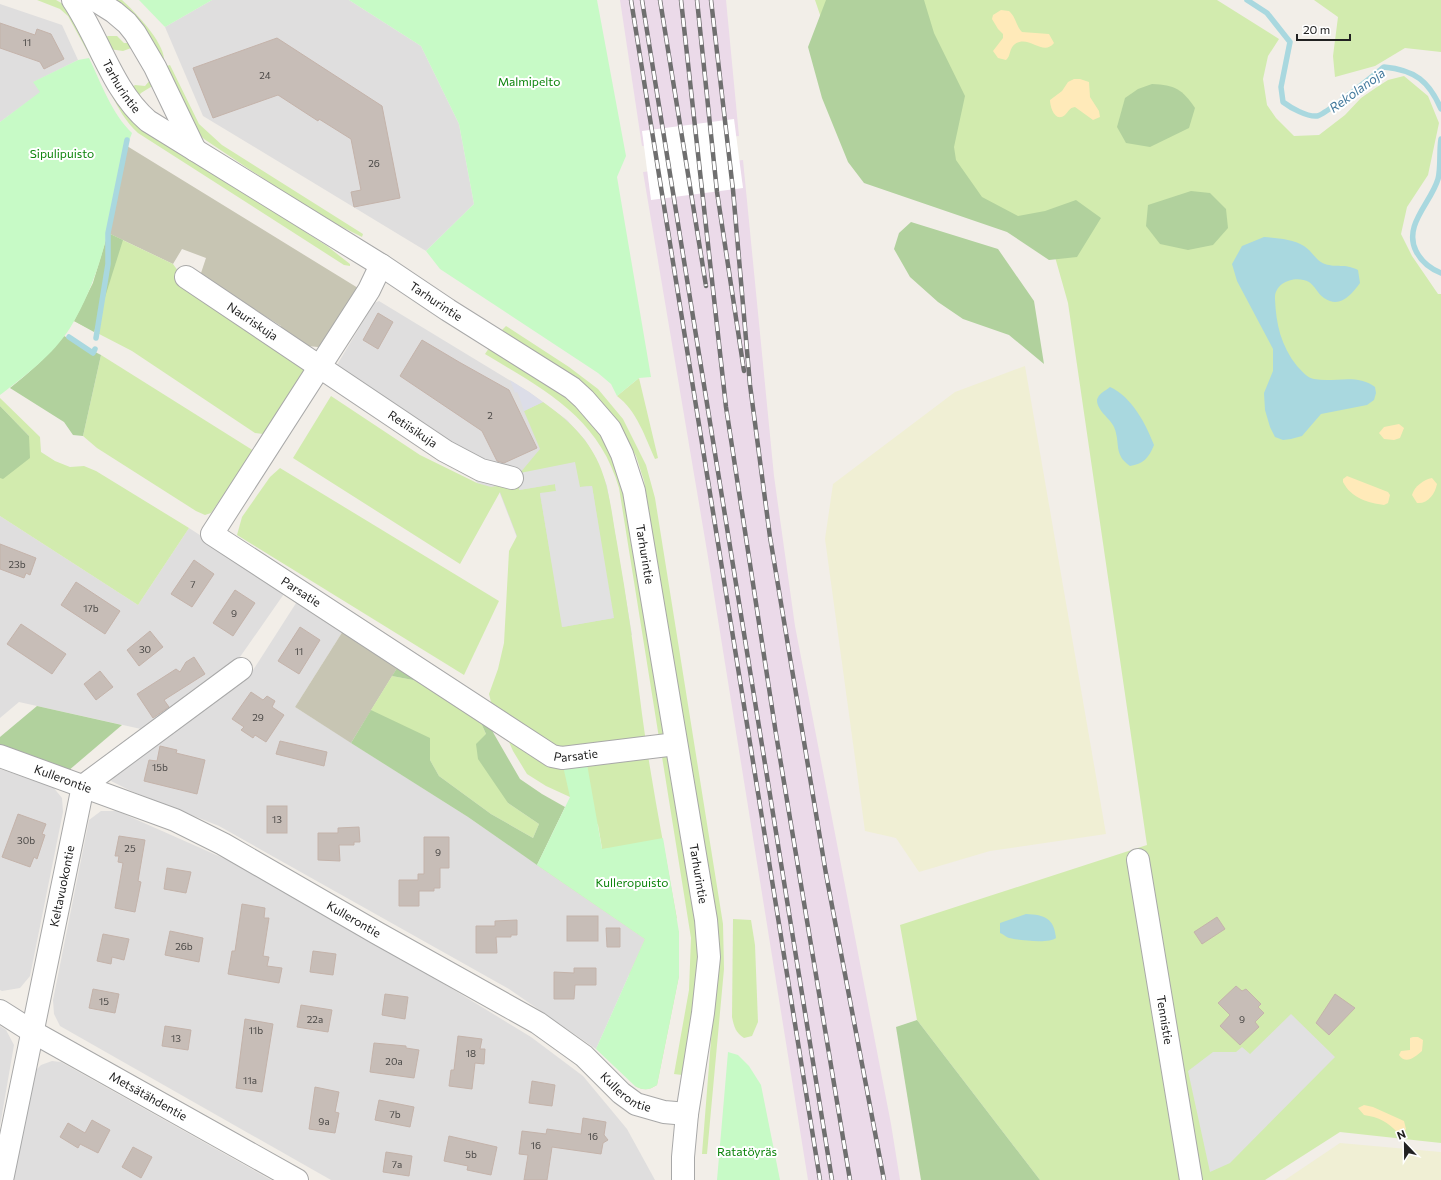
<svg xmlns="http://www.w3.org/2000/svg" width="1441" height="1180" font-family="Commissioner,sans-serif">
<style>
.residential{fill:#dfdede}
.industrial{fill:#ebdae9}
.construction{fill:#c7c5b3}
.farmland{fill:#f0efd4}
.grass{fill:#d2ebae}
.forest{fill:#b1d19d}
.sand{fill:#ffeab9}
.park{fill:#c7fac6}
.parking{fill:#e1e1e1}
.plaza{fill:#dcdde8}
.water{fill:#a9d8df}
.pier{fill:#fff}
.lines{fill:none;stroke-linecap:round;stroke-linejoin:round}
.stream{stroke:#a9d8df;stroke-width:5.5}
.building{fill:#c7bdb7;stroke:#c4b3aa}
.minor-casing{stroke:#a8a8a8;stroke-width:24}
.minor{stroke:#fff;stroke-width:22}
.rail-casing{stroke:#6f6f6f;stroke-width:4.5}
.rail{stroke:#fff;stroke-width:3;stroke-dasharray:9;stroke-linecap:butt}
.labels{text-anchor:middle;stroke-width:4;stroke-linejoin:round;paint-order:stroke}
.number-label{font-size:10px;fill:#4a4846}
.park-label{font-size:12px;fill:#0c840b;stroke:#fff}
.street-label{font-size:12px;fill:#212121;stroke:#fff}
.water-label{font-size:13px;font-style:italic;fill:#42789c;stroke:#fff}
</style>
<rect width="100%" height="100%" fill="#f2eee8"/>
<g class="residential">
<path d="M212,0H349L421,46L459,124L474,204L426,251L203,116L165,27Z"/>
<path d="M0,4L62,25L78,60L34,82L41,92L0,122Z"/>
<path d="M379,301L529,392L567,420L585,440L596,458L607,486L632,635L558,644L499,491L477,483L454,450L334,370L374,303Z"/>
<path d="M0,516L138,605L189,528L286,591L233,667L141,729L19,702L0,718Z"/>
<path d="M298,600L343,631L295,707L468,817L645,939L596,1049L509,989L219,826L131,791L111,781L116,769L248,678Z"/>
<path d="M0,769L53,787L62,798L63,812L30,976L20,988L2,991L0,990Z"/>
<path d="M101,811H117L232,862L395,954L531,1037L583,1076L627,1129L655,1180H331L60,1026L54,1014L53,1000L89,820Z"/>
<path d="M0,1026L6,1030L14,1045L0,1126Z"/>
<path d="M52,1061L61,1062L271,1180H12L35,1071L41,1065Z"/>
</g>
<g class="industrial">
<path d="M620,0H726L739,136L642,146Z"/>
<path d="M743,160L774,476L795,626L891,1124L900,1180H808L707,551L643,172Z"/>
</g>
<g class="construction">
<path d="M127,146L358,288L323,345L318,347L307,346L282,336L281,326L200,276L206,258L182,249L173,264L108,233Z"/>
<path d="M343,631L399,665L351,743L295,707Z"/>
</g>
<g class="farmland">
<path d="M1025,366L1106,834L990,851L919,872L896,838L865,831L825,539L833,484L955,392Z"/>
<path d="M1340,1143L1441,1152V1180H1285Z"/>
</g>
<g class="grass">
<path d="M37,0H56L70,8L103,80L68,16L60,9Z"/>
<path d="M109,0H122C135,12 163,41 164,59L161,61Z"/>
<path d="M815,0H1217L1279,39L1268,56L1263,79L1267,105L1276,118L1294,136L1319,135L1345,115L1361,98L1377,87L1388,80L1404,76L1428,96L1439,123L1428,175L1407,207L1401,234L1412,256L1438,294H1441V1143L1340,1132L1265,1180H1040L917,1020L900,925L1147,845L1068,303L1055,257L1012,229L876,180Z"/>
<path d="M1314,0H1441V52L1405,48L1375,66L1335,77L1333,56L1338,17Z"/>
<path d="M108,36H117L124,43H132L134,47L123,51L109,49L104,38Z"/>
<path d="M170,65L199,124L222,145L363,234L362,237L338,225L282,191L204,139L198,133L164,67Z"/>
<path d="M151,79L154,85L141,93L135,101L129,90L135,85L145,86Z"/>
<path d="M115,92L205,167L327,246L350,264V266L344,265L138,133C125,121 119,109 111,94Z"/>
<path d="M108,233L173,264L197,297L300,366L304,371L263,434L255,433L132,351L74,321L93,283Z"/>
<path d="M506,326L569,367L598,389L623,419L646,465L655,498L723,924L724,969L707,1154H702L714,1002L689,756L644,481L636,456L625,437L526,347L502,330Z"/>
<path d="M489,348L572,401L602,435L625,485L698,938C697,986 690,1028 682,1075L674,1074L689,990L691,938L619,488C599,417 543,389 485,354Z"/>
<path d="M101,355L254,451L211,513L205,515L196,511L97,448L83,436Z"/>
<path d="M639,378L658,458L655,459C645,437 637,411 617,396Z"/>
<path d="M331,396L420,455L477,483L491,487L521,482L519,490L555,484L556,491L540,494L563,627L613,618L592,486L580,487L520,473L540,449L524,411L543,402C567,419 587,437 599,464C610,489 612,517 617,543C627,600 635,657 642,714C651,782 665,851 677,919L611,848L605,849L679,932V976L657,1085C649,1090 644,1091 635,1086L629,975L645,939L537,865L602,848L598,825L570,797L546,786L527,774L513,751L491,702L489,694L498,669L504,643L509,551L517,536L500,492L460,564L293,458Z"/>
<path d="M0,398L40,437L41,452L55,461L70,467L84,466L96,471L189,528L138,605L0,516V478H3L29,436L0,406Z"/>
<path d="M280,468L499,601L464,675L237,535L242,517L270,477Z"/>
<path d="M392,676L455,688L478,716L486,734L508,803L539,824L533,838L491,814L439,776L430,760L371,710Z"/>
<path d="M733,919L751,920L755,945L758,1022L752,1036L744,1038C736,1033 734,1027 732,1017Z"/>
</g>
<g class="forest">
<path d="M826,0H924L934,33L965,96L954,147L956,160L982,197L1018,216L1045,211L1076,200L1101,218L1077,257L1049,260L1007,232L864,183L848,162L822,98L808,47Z"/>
<path d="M1152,84C1175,85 1182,89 1195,108L1189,128L1150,147L1126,143L1117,127L1125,98L1138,89Z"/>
<path d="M1191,191L1210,193L1226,209L1228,228L1213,245L1188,250L1160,244L1146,226L1148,205Z"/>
<path d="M911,222L998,249L1034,301L1044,364L1009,335L963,319L938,302L910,277L894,249L899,233Z"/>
<path d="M108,233L123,240L94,332L74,321L93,283Z"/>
<path d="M64,336L101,355L83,436L73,435L64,422L10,388C30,372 48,356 64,336Z"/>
<path d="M0,406L29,436L30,458L3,479L0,478Z"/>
<path d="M399,665L456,685L473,693L478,701L494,734L520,779L542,794L565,807L537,865L468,817L351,743L371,710L430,738V760L439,776L491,814L533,838L539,824L508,803L478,759L476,744L486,734L478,716L455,688L392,676Z"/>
<path d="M37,706L122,725L68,771L0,746V737Z"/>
<path d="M917,1020L1040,1180H921L896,1027Z"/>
</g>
<g class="sand">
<path d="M1001,10L1009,11C1016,17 1016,26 1022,32L1049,34L1054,43C1043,57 1029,34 1015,44C1009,48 1011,56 1006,60L998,58L993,51L1003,38V34L998,29L992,19L993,15Z"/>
<path d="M1074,79H1080L1089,82L1090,97L1099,111L1100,117L1093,120L1075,107C1069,108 1069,111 1065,115C1055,123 1050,107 1050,100L1062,91L1068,82Z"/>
<path d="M1399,424L1404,428L1400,438L1394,440L1384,439L1379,433L1384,427Z"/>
<path d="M1347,476L1388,492L1390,495L1388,503L1384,505C1368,503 1351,498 1343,482V479Z"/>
<path d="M1432,478L1437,484C1435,494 1428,504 1417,503L1412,495C1414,487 1424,479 1432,478Z"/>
<path d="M1413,1037H1418L1423,1040L1422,1051C1415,1057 1406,1065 1399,1055L1401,1051L1410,1050V1038Z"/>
<path d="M1364,1105L1373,1107L1404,1121L1406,1129L1404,1132H1397C1388,1122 1378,1117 1364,1115L1358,1108Z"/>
</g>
<g class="park">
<path d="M139,0H212L165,27Z"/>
<path d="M349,0H597L626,156L617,177L651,377L639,378L617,396L611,384L598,373L440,269L426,251L474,204L459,124L421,46Z"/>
<path d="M89,58C101,83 112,114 132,133L127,146C113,208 104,273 70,328C53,355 25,376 0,395V122L40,92L33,82L78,60Z"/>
<path d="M587,764L602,849L663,838L679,932V976L657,1085C649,1090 644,1091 635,1086L596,1049L645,939L537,865L570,797L563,766Z"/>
<path d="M728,1052L738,1055L749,1066L761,1085L780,1180H717Z"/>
</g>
<g class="parking">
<path d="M575,462L580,487L592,486L614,618L562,627L540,493L556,491L555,484L519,490L521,482L520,473Z"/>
<path d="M1291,1014L1335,1057L1230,1163L1210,1172L1188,1071L1213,1052H1236L1242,1047L1250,1054Z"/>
</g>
<path class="plaza" d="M510,380L529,392L543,402L524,411L519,396L517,392L515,393Z"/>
<g class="water">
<path d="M1264,237C1277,238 1293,239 1304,246C1312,251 1316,261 1325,264C1337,268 1344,263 1358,270L1360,283C1351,295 1340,309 1324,298C1318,294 1315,286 1309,282C1296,275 1274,282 1275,299C1276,324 1281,346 1297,366C1302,371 1307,378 1314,379C1335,383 1356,373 1375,387L1376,393L1374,400L1367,405L1321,414L1302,436L1291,439L1283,440L1275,437L1270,427L1265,410L1264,393L1273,371V349L1237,281L1232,264L1242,246Z"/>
<path d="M1110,387C1132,397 1146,424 1154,445C1149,458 1143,464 1130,466C1113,454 1121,444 1114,427C1110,418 1097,411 1097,400C1098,394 1105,391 1110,387Z"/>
<path d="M1026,914C1045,915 1054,918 1056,938C1049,944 1018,940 1009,938C1006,937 1003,934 1000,933V923Z"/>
</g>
<path class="pier" d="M734,119L743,188L651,200L642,131Z"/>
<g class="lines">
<g class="stream">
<path d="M1247,0L1267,13L1290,42L1281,87L1283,102C1291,108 1307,117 1317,116C1325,115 1374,75 1384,67C1415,70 1429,81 1441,109"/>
<path d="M1441,139C1439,151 1441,168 1438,179C1431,203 1403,225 1416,251C1421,261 1431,269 1441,273"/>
<path d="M69,337L93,353L95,349"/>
<path d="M96,338L108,264V233L127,140"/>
</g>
</g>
<g class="building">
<path d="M0,23L35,35L37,29L51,34L64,59L44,69L40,62L0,48Z"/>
<path d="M277,38L382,106L400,198L354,207L351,192L361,190L351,139L319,119L318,121L278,95L213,118L193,68Z"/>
<path d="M378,313L393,322L378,349L363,340Z"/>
<path d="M422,340L459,362L509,390L537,448L504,463L497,461L482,431L400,376Z"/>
<path d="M0,544L36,558L30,575L26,573L24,578L0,569Z"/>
<path d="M194,560L214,574L192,607L171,594Z"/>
<path d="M76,582L120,611L105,634L61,605Z"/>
<path d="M235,590L255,603L233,636L213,623Z"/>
<path d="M21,624L66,654L52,674L7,644Z"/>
<path d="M300,627L320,640L299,674L278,661Z"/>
<path d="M150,631L163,647L139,666L127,650Z"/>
<path d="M194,657L205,674L164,700L169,707L153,718L137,694L176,669L180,672L186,662Z"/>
<path d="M100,671L113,687L96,700L84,684Z"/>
<path d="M251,692L263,700L267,696L275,701L272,707L284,715L266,742L255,735L253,738L241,730L244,727L232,719Z"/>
<path d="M280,741L327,752L324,766L276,754Z"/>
<path d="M160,746L177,750L176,753L205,760L197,794L144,781L149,760L157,761Z"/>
<rect x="267" y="806" width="20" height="27"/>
<path d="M18,814L46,824L42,834L45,835L37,859L34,857L30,867L2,857Z"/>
<path d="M359,827L360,842H354V845H339L340,861L318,860V833H338V828Z"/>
<path d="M119,836L145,840L138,881L141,882L135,912L115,908L123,863L118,862L119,856H115Z"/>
<path d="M424,837H449V868H440V888H434V891H419V906H399V880H418V874H424Z"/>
<path d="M167,868L191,872L186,893L164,889Z"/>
<path d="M242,904L265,908L264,918H269L263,956L269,957L267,966L282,968L279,983L228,974L232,951H235Z"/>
<rect x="567" y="916" width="31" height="25"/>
<path d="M1217,917L1225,929L1202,944L1194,932Z"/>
<path d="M517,920V935H511V937H496L497,953H476V926H495V921Z"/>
<path d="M606,928H620V947H607Z"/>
<path d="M170,931L203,938L199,962L165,955Z"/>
<path d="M103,934L129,939L124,960L112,957L111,964L97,961Z"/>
<path d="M313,951L336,954L333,975L310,972Z"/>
<path d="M574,968H596V985H575L574,999H554V972L574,973Z"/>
<path d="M1236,986L1242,991L1246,989L1261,1004L1258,1007L1264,1013L1255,1022L1259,1027L1240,1045L1220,1026L1230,1015L1218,1003Z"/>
<path d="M93,989L119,994L115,1013L89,1008Z"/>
<path d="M385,994L408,997L405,1019L382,1015Z"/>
<path d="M1335,994L1355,1008L1329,1035L1316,1023Z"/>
<path d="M301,1005L332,1010L328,1032L297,1027Z"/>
<path d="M245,1019L273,1024L262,1092L236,1088Z"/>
<path d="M165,1026L191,1030L188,1050L162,1046Z"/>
<path d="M458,1036L482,1039L480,1049H485L484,1064L475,1063L472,1089L449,1086L451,1070H454Z"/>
<path d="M374,1043L406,1046V1048L419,1050L414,1078L370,1072Z"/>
<path d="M532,1081L555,1085L552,1106L529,1103Z"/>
<path d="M315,1087L339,1092L335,1112L339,1113L335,1133L309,1129Z"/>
<path d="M379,1100L414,1107L410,1127L375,1120Z"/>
<path d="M583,1118L606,1122L604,1135L608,1140L603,1143L601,1154L552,1147L547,1180H524L528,1155L519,1154L522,1131L546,1134L547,1129L581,1134Z"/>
<path d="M92,1120L110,1130L98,1153L80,1144L78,1148L60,1137L68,1123L85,1133Z"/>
<path d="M449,1136L497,1147L491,1175L467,1170L468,1166L444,1161Z"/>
<path d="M133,1147L152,1157L141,1178L122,1167Z"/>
<path d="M386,1152L412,1156L409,1176L383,1172Z"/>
</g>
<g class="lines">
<defs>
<g id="minor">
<path id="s1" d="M73,0C99,38 112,90 148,121L381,265L448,310L572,388L584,399L610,429L622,454L634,491L706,920L709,957L703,1013L687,1114L683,1157V1180"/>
<path d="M95,0L114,12L127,23L135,33L155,67L195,150"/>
<path id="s2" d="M381,265L369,290L212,534L552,756L562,758L676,744"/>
<path id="s3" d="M186,277L445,451L481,470L512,478"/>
<path id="s4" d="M0,756L175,820L223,844L377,933L538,1023L584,1056L621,1093L636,1104L664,1112L687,1114"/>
<path id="s5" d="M1138,860L1191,1180"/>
<path id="s6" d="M0,1011L33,1032L297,1180"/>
<path id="s7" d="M2,1180L83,786L241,669"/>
</g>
</defs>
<use href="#minor" class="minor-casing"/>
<use href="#minor" class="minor"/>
<defs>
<g id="rail">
<path d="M631,0L820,1180"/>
<path d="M642,0L832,1180"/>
<path d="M660,0L706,286"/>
<path d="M681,0L726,407L776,734L850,1180"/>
<path d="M697,0L717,192L744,371"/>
<path d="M711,0L733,190L750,385L770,537L826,874L884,1180"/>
</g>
</defs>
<use href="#rail" class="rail-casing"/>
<use href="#rail" class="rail"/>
</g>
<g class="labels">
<g class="number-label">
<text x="27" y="46">11</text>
<text x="265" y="79">24</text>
<text x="374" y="167">26</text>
<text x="490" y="419">2</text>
<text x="17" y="568">23b</text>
<text x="193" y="588">7</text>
<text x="91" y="612">17b</text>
<text x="234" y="617">9</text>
<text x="145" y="653">30</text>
<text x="299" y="655">11</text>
<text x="258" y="721">29</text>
<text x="160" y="771">15b</text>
<text x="277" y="823">13</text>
<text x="26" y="844">30b</text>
<text x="130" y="852">25</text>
<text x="438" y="856">9</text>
<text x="184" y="950">26b</text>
<text x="104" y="1005">15</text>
<text x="315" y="1023">22a</text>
<text x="1242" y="1023">9</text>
<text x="256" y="1034">11b</text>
<text x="176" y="1042">13</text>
<text x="471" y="1057">18</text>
<text x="394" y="1065">20a</text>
<text x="250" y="1084">11a</text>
<text x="395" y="1118">7b</text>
<text x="324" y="1125">9a</text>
<text x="593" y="1140">16</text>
<text x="536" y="1149">16</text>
<text x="471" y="1158">5b</text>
<text x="397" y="1168">7a</text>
</g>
<g class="park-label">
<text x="529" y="86">Malmipelto</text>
<text x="62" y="158">Sipulipuisto</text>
<text x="632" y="887">Kulleropuisto</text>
<text x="747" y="1156">Ratatöyräs</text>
</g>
<g class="street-label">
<text dy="4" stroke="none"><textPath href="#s1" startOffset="99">Tarhurintie</textPath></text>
<text dy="4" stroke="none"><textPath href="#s1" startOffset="483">Tarhurintie</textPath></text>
<text dy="4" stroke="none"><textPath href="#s3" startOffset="80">Nauriskuja</textPath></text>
<text dy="4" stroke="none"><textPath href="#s3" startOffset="273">Retiisikuja</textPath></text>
<text dy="4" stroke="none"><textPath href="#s1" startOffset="831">Tarhurintie</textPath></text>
<text dy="4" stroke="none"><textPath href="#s2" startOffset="424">Parsatie</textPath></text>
<text dy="4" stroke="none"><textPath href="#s2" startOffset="748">Parsatie</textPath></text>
<text dy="4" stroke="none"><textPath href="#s4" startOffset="67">Kullerontie</textPath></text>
<text dy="4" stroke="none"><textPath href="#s1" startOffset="1155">Tarhurintie</textPath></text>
<text dy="4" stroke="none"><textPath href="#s7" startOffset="300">Keltavuokontie</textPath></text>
<text dy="4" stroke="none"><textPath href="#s4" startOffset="391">Kullerontie</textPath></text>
<text dy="4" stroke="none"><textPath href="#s5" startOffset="162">Tennistie</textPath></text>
<text dy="4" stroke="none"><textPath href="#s4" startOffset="715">Kullerontie</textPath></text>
<text dy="4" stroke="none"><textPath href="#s6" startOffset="171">Metsätähdentie</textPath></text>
</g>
<g class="water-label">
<text transform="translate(1357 90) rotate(-36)" y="5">Rekolanoja</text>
</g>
</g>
<g transform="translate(1405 1144) rotate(338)" stroke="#ffffff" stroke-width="3" paint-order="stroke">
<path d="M0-3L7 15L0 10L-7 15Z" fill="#212121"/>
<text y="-6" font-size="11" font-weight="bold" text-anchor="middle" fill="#212121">N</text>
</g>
<path d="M1297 34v6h53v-6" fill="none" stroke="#212121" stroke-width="2"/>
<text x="1303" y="34" font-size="12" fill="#212121" stroke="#ffffff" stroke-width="3" paint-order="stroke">20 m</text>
</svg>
